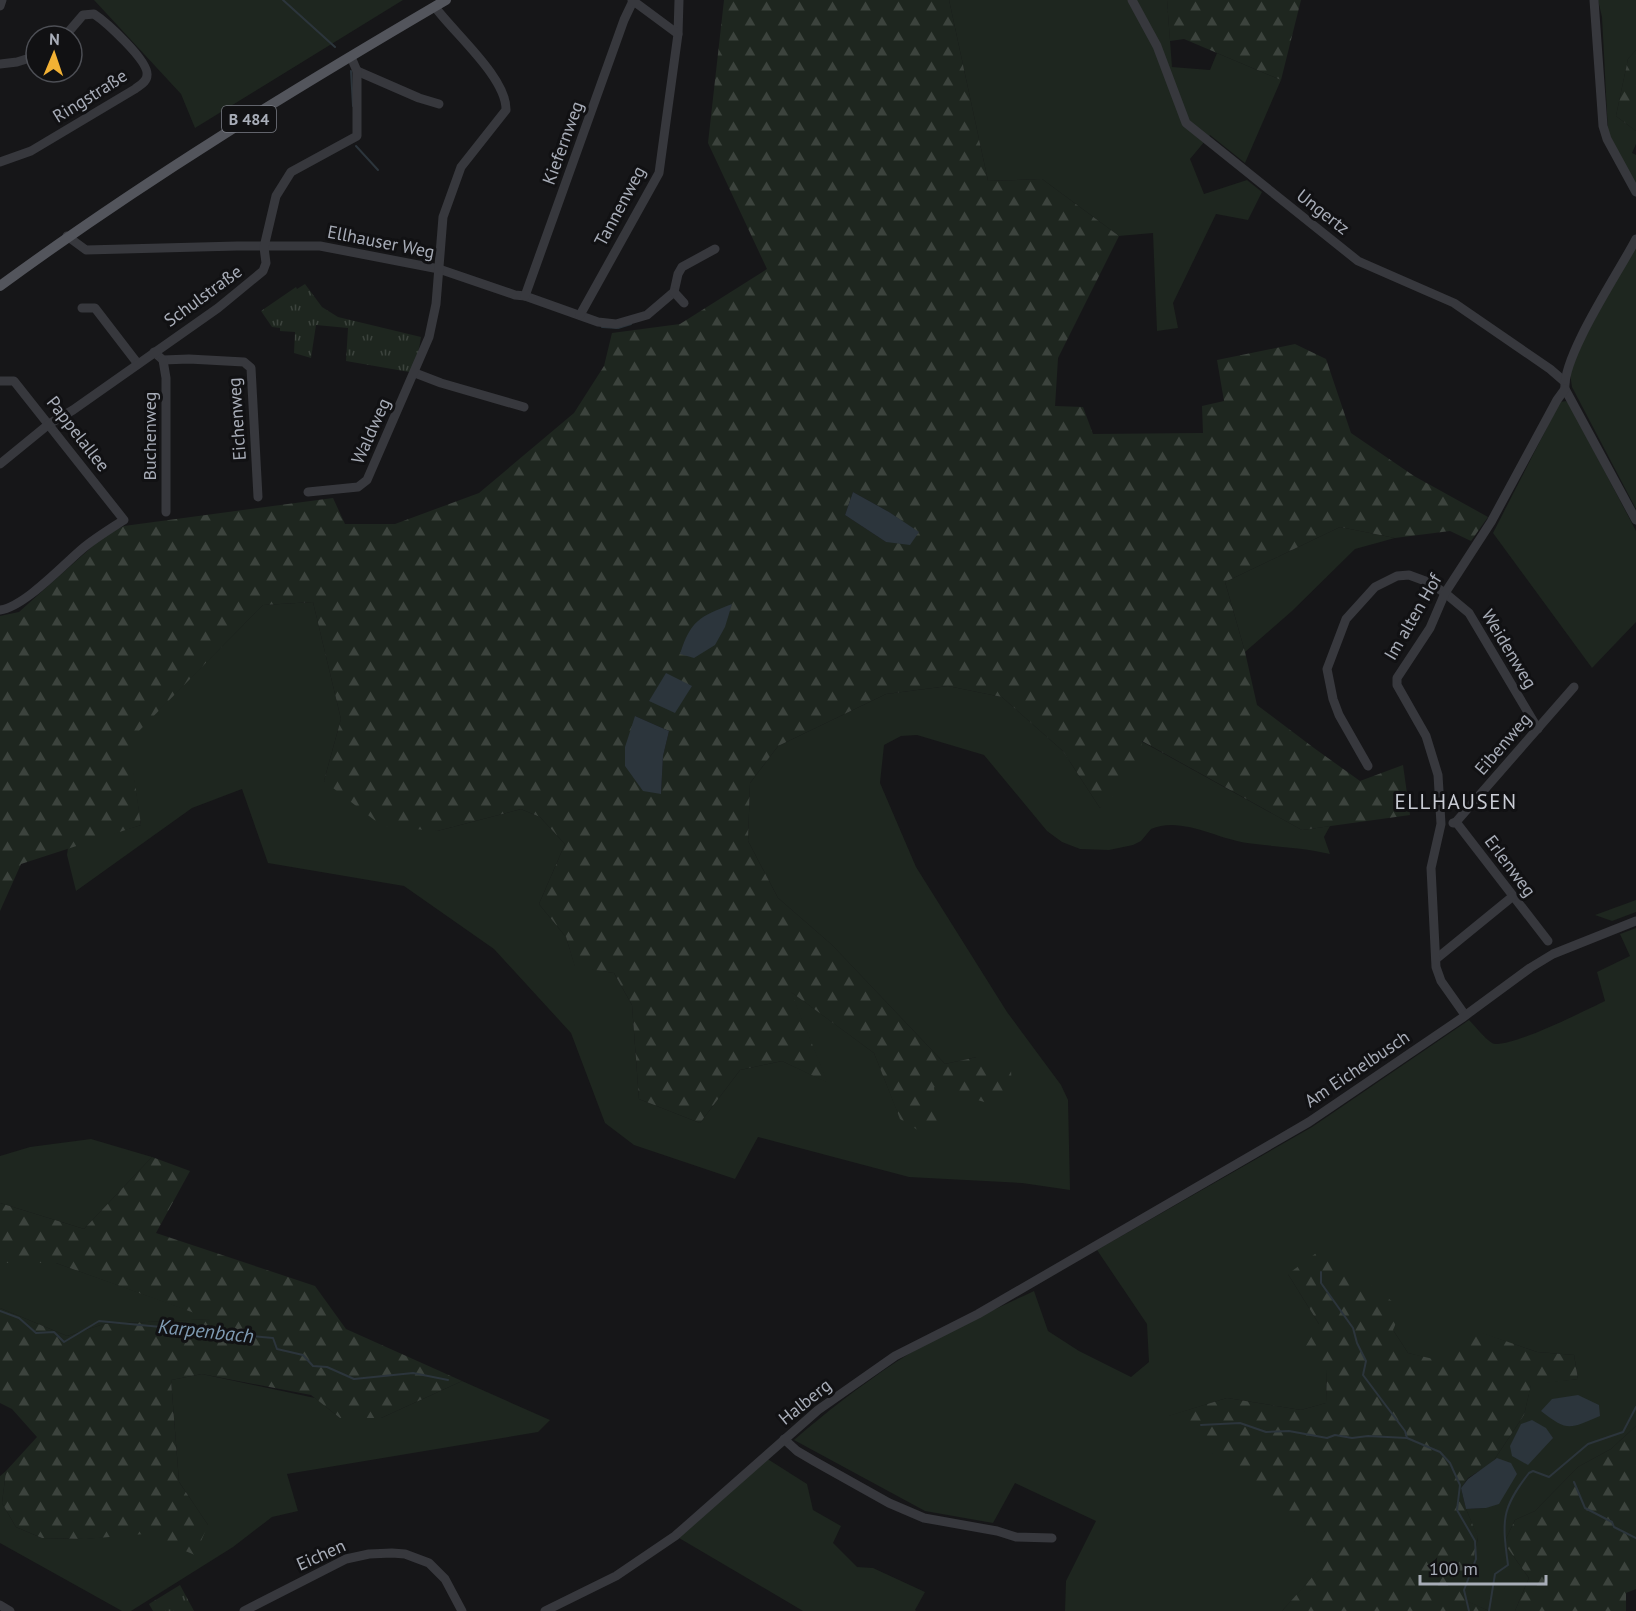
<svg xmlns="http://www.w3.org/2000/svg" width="1636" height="1611" font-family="'PT Sans',sans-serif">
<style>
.grass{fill:#1e261f}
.forest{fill:url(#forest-firs);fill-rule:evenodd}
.park{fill:url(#park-tufts)}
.water{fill:#2c353c}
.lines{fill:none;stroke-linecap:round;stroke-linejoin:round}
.stream{stroke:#2c353c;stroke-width:2}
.minor{stroke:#37383d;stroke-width:9}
.major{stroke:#53555c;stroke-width:10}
.labels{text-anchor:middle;stroke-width:6;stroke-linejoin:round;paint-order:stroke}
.shield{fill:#111113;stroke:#7b7e86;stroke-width:1.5}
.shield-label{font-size:16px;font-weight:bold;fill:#a8adb8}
.street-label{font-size:18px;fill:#a8adb8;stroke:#111113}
.water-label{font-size:20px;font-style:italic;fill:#7f9bb3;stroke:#111113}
.quarter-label{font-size:21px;letter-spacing:1.5px;fill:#c9ccd4;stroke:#111113}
</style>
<defs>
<pattern id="forest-firs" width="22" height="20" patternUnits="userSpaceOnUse" patternTransform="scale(1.5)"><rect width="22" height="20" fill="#1e261f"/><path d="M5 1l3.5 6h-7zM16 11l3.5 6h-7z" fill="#3c433d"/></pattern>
<pattern id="park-tufts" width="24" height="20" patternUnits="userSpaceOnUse" patternTransform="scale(1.5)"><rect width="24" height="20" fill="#1e261f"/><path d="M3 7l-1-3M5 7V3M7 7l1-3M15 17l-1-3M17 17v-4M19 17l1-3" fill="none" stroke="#3c433d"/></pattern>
</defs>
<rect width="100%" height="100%" fill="#161618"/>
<g class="grass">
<path d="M94,0H403L195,128L181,94Z"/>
<path d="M949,0H1167L1172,67L1210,70L1217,53L1281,80L1245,163L1210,135L1190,159L1204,194L1247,180L1262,192L1248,220L1216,214L1173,303L1178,328L1157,331L1153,233L1119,236L1042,179L988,181Z"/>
<path d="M1598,0H1636V50L1628,59L1616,116L1636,131V144L1632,153L1636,155V185L1608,132L1602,17Z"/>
<path d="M1636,245V509L1572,387L1570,374L1580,346Z"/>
<path d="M1566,401L1570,405L1636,531V622L1592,668L1493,533L1560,402Z"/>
<path d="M1340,527L1395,538L1355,549L1292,611L1245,652L1225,582Z"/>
<path d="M313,602L341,719L324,781L437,831L521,809L540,817L565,844L539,904L566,937L575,966L614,973L632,1005L639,1099L700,1123L740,1070L782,1061L827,1082L790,991L874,1053L900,1118L934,1086L977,1057L945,1064L832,945L778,898L748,841L750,783L778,746L886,694L948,686L1002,697L1063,751L1100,808L1141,741L1302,830L1330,826L1324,837L1330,854C1302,847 1275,847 1247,843C1217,839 1181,816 1151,829L1141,841L1133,845L1109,850L1080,849L1062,842L1047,831L984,755L917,735L901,736L884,745L880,783L916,867L1007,1012L1061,1085L1068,1100L1070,1190L1022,1183L909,1177L758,1137L735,1179L634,1145L605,1123L571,1033L494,949L404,886L268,863L242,789L192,808L76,891L67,855L68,847L141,825L128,741L263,605Z"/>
<path d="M1636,900V912L1612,921L1595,915Z"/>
<path d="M1636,928V1426L1611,1449L1578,1467L1535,1511L1515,1520L1504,1543L1529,1578L1515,1611H1489L1464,1600L1478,1538L1466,1509L1486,1508L1492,1463L1524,1415L1531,1384L1578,1379L1574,1355L1537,1352L1481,1333L1446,1363L1408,1353L1393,1330L1288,1274L1319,1324L1327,1371L1326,1403L1301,1410L1227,1398L1169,1416L1333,1555L1282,1611H1065L1066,1581L1096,1521L1015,1483L993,1523L925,1511L794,1440C826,1412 860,1386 896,1362C937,1335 989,1312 1034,1291L1048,1331L1079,1351L1131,1377L1149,1362L1147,1324L1097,1250L1312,1127L1469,1020C1476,1027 1484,1038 1492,1043C1506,1051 1588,1009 1605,1001L1597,972L1630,956L1620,934Z"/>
<path d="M91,1139L152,1157L84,1229L0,1203V1156L30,1147Z"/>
<path d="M0,1263H56L213,1319L104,1324L67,1336L0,1308Z"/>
<path d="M202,1374L315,1398L340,1418H381L462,1381L550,1420L538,1432L287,1474L298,1511L272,1517L233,1547L131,1611H122L0,1543V1476L6,1471L2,1503L16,1527L42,1538L86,1539L208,1525L179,1482L171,1380Z"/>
<path d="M766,1458L807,1484L813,1510L841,1526L833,1543L857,1567L873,1568L925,1592L915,1610L916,1611H803L679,1538Z"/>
</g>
<g class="forest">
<path d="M724,0H949L988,181L1042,179L1119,236L1058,358L1055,406L1083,407L1093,434L1203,433L1202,406L1224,401L1217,360L1295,344L1326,359L1351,433L1414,476L1488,517L1471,541L1450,531L1395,538L1340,527L1225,582L1245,652L1257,705L1314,748L1360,781L1403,765L1410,815L1302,830L1142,741L1136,775L1100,808L1063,751L1002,697L948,686L886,694L778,746L750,783L748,841L778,898L832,945L945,1064L977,1057L1011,1070L1012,1089L1001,1107L934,1087L938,1122L921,1132L900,1119L874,1053L791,992L828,1083L782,1061L740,1070L700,1123L639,1099L632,1005L614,973L575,967L566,937L539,904L565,844L540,817L521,809L437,831L382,826L324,781L341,719L313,602L263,605L129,741L141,825L21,864L0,911V616L19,612L104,536L124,526L333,498L345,524H395L479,493L574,413L604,366L612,333L680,324L767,269L708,143ZM853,492L889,512L919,533L886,542L845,515ZM635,716L669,731L663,756L661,794Z"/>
<path d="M1167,0H1301L1281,80L1184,39L1170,41Z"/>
<path d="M1636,50V131L1616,116L1628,59Z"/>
<path d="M152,1157L190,1171L156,1233L315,1286L346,1329L462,1381L381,1418H340L311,1395L202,1374L171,1380L179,1482L208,1525L195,1555L144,1534L86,1539L42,1538L16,1527L2,1503L6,1471L37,1437L12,1409L0,1403V1308L67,1336L104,1324L211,1319L56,1263H0V1203L84,1229Z"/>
<path d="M1323,1248L1402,1309L1393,1330L1408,1353L1446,1362L1480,1332L1537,1352L1574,1355L1578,1379L1531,1385L1524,1415L1492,1463L1468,1478L1461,1488L1466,1509L1478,1537L1465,1600L1489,1611H1282L1332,1555L1168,1416L1227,1398L1301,1410L1326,1403L1327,1371L1304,1349L1319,1324L1288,1274Z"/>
<path d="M1636,1426V1589L1626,1593V1611H1515L1529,1578L1504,1543L1515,1520L1535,1511L1578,1467L1611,1449Z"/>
</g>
<g class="park">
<path d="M305,284L322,307L338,317L421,337L415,373L346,361L348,328L316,325L311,358L294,353L295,332L280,331V328L272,327L261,311L296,287L297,289Z"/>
<path d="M180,1585L194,1611H153L149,1604Z"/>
</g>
<g class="water">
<path d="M853,492L889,512L919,532L910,545L886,542L845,515Z"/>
<path d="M732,604L725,627L715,645L694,658L680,654C691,620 699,617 732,604Z"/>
<path d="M666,673L692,686L675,713L649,701Z"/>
<path d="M635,716L669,731L663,756L661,794L643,791L625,766V747Z"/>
<path d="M1578,1395L1599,1405L1600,1416C1569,1429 1568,1432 1541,1411L1552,1399Z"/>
<path d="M1532,1420L1546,1428L1553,1438L1528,1465L1512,1456L1510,1446L1521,1424Z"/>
<path d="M1497,1458L1511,1463L1517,1474L1499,1504L1486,1508L1466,1509L1461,1488L1468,1479Z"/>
</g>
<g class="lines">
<g class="stream">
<path d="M283,0L335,47"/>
<path d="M351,71L353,106"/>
<path d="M356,146L378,170"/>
<path d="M602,327L618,328L631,324"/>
<path d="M1321,1272V1283L1353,1328L1357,1343L1366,1361L1363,1375L1405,1431L1407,1438"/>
<path d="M0,1311L19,1318L36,1333L54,1332L64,1342L99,1321L273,1338L277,1349L303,1355L313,1366L327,1367L354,1379L413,1373L448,1380"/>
<path d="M1201,1425L1240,1423L1266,1432L1289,1431L1327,1438L1335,1435L1352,1438L1368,1436L1407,1438L1440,1452L1450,1463L1460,1485L1457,1510L1475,1541L1476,1559L1464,1590L1469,1611"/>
<path d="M1574,1482L1585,1508L1612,1522L1614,1527L1636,1538"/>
<path d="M1489,1611L1495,1574L1508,1565C1502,1520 1501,1509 1529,1473L1533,1471L1549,1477L1588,1444L1623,1432L1636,1407"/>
</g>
<g class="minor">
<path d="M1132,0L1157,46L1186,123L1358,261L1454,303L1550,369L1565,382"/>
<path d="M1594,0L1603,126L1607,139L1636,192"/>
<path d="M0,6L2,0"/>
<path d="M678,34L679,0"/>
<path d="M0,64L17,62L36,56"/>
<path d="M357,71L419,98L439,104"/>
<path d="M0,162L31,151L135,89C140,85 147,82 147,75C149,61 106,22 94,14L83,15L65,36"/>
<path d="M67,236L86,250L237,246H320L439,269L515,295L525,296L598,322L616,324L647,315L674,292L678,274L682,267L715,249"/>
<path d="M1636,239C1619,272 1562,356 1565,389L1636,520"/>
<path d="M674,292L684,303"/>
<path d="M525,296L624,20L633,1"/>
<path d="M82,308H95L138,364"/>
<path d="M580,315L659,173L678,34L632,0"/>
<path d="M154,352L163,360L189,359L244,362L251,368L258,497"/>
<path d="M163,360L166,378V512"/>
<path d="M415,373L441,383L524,407"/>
<path d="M0,381H14L124,520C110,529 95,538 82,549C62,566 24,607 0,610"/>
<path d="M0,464L49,424L73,410L218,308L263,271L266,263L264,247L276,196L291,172L357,136V71L351,57"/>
<path d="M308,492L358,487L367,480L429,337L436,304L443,217L461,167L506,110C507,78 454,33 435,7"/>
<path d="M1368,766L1339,715L1333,699L1327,669L1346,619L1375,587L1397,576L1409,575L1428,582L1445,593L1469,613L1538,729"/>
<path d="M1456,822L1574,687"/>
<path d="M1453,823L1456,822L1548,941"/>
<path d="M1436,959L1512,897"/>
<path d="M1465,1015L1441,981L1436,967L1431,868L1441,824L1438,775L1426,736L1397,685V678L1430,628L1445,593L1491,522L1557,400L1565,389"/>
<path d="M784,1439L797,1451L814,1461L889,1503L924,1518L997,1531L1016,1537L1052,1538"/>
<path d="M0,1605L10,1611"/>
<path d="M244,1611L346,1559L369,1554L392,1553L405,1554L429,1563L445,1579L462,1611"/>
<path d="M545,1611L616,1576L675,1536L818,1410L895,1356L978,1314L1309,1122L1462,1018L1530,968L1553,954L1636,921"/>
</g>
<path class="major" d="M0,286C143,181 294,89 446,0"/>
</g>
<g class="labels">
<rect class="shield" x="222" y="106" width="54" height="26" rx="4.5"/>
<g class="shield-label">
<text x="249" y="125">B 484</text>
</g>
<g class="street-label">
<text transform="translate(90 96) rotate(-32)" y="6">Ringstraße</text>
<text transform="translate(563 143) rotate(-70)" y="6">Kiefernweg</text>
<text transform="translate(620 206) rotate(-62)" y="6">Tannenweg</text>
<text transform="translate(1323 212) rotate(38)" y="6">Ungertz</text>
<text transform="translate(381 242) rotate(11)" y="6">Ellhauser Weg</text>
<text transform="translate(203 296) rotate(-36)" y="6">Schulstraße</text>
<text transform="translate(237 419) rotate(-94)" y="6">Eichenweg</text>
<text transform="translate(371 431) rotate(-66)" y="6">Waldweg</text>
<text transform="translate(78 434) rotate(52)" y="6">Pappelallee</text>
<text transform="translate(150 436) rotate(-90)" y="6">Buchenweg</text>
<text transform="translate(1413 617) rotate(-60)" y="6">Im alten Hof</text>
<text transform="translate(1509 649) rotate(59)" y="6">Weidenweg</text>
<text transform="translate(1503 744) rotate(-49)" y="6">Eibenweg</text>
<text transform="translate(1510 866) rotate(53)" y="6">Erlenweg</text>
<text transform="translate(1357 1069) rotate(-34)" y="6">Am Eichelbusch</text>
<text transform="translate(805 1402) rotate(-39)" y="6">Halberg</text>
<text transform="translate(321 1555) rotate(-24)" y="6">Eichen</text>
</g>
<g class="water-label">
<text transform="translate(206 1331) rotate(6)" y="7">Karpenbach</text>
</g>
<g class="quarter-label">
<text x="1456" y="809">ELLHAUSEN</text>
</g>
</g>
<g transform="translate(54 54) rotate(2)"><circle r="28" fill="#111113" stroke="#4d4f55" stroke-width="1.5"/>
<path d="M0-4.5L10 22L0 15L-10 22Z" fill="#f2b134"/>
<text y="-9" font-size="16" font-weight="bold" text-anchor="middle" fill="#a8adb8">N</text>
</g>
<path d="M1420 1575v9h126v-9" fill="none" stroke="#a8adb8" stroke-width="3"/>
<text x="1429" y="1575" font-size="18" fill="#a8adb8" stroke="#111113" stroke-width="4.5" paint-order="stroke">100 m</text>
</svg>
